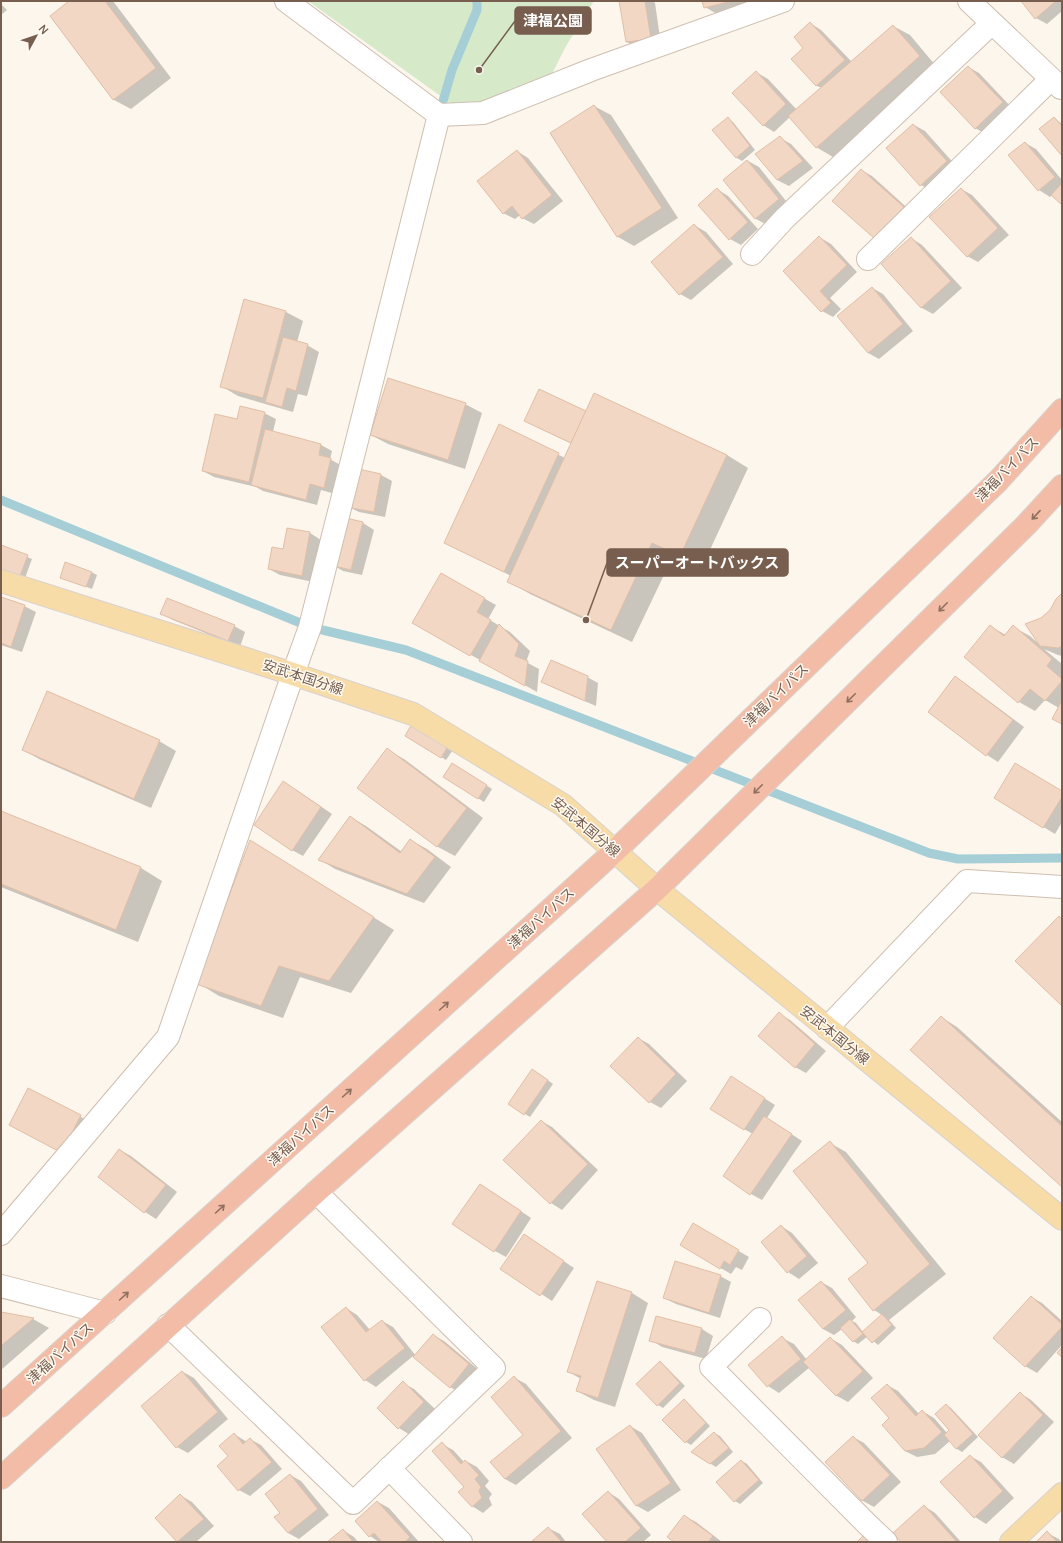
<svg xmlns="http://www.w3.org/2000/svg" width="1063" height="1543" font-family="Manrope,'Noto Sans JP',sans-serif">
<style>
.green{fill:#d6eaca}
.shadow{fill:#0003}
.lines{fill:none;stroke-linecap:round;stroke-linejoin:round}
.stream{stroke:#a6ced7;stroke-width:9}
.building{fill:#f1d7c4;stroke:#e3bea5}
.minor-casing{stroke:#cebfb0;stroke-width:24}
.major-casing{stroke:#d9d2cd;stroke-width:24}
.highway-casing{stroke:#d9d2cd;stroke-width:24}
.minor{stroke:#fff;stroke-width:22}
.major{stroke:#f7dca8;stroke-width:22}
.highway{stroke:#f3bca6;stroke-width:22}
.oneway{stroke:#907160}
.labels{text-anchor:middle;stroke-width:3;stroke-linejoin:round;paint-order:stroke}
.street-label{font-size:14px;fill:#775e4e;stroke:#fefaf2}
.leader{fill:none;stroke:#775e4e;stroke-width:1.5}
.callout-dot{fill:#775e4e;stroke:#fefaf2;stroke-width:1.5}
.callout{fill:#775e4e;stroke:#775e4e;stroke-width:1.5}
.callout-label{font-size:15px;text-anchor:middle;font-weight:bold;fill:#fff}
</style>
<rect width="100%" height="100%" fill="#fcf6ec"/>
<path class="green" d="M308,1H594L566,46L542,94L453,105Z"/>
<g class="shadow">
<path d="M71,1H113L171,78L131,109L114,100L51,16Z"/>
<path d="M620,1H652L655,3L661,45L638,48L627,42Z"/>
<path d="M703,1H784L722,17L705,7Z"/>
<path d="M1022,1H1062V11L1047,24L1036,18Z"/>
<path d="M1,4L7,10L1,15Z"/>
<path d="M810,23L821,30L852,62L893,26L910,35L936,66L833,157L816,147L790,117L774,132L763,125L756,72L768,79L797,110L822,88L817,86L792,59L804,48Z"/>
<path d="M968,67L979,73L1013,109L986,134L975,128Z"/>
<path d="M594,106L611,115L678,218L634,246L618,237L551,134Z"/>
<path d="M1054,118L1062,124V154Z"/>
<path d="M728,119L733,122L755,150L742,161L737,158L714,130Z"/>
<path d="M914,125L925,131L958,168L932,191L921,185Z"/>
<path d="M780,138L791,144L813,168L789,186L777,180Z"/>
<path d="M1025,143L1036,149L1062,180V203L1052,195L1050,197L1039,190Z"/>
<path d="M517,151L528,158L563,201L534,224L522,218L520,215L515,219L503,213Z"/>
<path d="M748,161L759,167L790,206L767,225L756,219L725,180Z"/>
<path d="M861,170L872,176L914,214L876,238Z"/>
<path d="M717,189L728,196L758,229L741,245L730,239Z"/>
<path d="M961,189L972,195L1009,235L978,262L967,256Z"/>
<path d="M694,225L706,232L733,264L691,300L680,294Z"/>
<path d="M819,237L831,244L857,272L830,298L841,309L833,317L822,311L784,271Z"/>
<path d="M911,238L922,245L962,288L933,314L922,308L883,264Z"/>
<path d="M872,288L883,294L913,331L879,359L868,353Z"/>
<path d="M244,300L286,312L303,321L297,342L307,345L319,352L307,396L298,394L293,412L238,396L221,386Z"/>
<path d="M595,394L727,455L748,468L702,567L674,554L632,642L530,594L508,581L511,576L445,542L500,425L565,458L572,444L537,427L586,413Z"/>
<path d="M465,404L482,413L465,469L388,444L371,435Z"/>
<path d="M264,413L276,419L273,432L321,445L332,451L330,459L342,466L335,494L321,490L317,505L263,491L256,487L214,477L203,471L238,420Z"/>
<path d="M381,475L392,481L385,517L359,512L347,506Z"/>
<path d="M343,518L363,523L374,530L362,575L343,571L331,564Z"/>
<path d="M288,529L310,533L321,540L313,582L280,575L269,569L284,550Z"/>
<path d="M1,546L32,559L25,578L1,569Z"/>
<path d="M91,572L97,575L92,589L61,577Z"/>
<path d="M441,574L496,605L488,619L510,632L530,651L526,662L539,669L537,692L414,623Z"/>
<path d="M1062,595V656L1058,655L1044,649L1062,664V723L1059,708L1045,700L1035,711L1019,702L991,627L1006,635L1013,627L1030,636L1039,644L1041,619L1051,611Z"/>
<path d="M1,599L24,606L36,612L22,652L1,645Z"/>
<path d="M162,613L234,626L245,632L240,647L173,620Z"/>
<path d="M587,677L598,683L596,706L554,688L543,681Z"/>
<path d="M955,677L966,684L1024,727L998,762L987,755L929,711Z"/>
<path d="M407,735L455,747L446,760Z"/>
<path d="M159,741L176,751L151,808L39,759L23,750Z"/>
<path d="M387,750L404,759L483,818L455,856L438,847L359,788Z"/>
<path d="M458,767L492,789L484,802L444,777Z"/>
<path d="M295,789L332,814L303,856L292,850Z"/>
<path d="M1062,792V822L1055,834L995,798Z"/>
<path d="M1,812L141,868L162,881L138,942L1,887Z"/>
<path d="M350,817L366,826L402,852L410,840L427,849L451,867L424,903L335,869L319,859Z"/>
<path d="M272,854L394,930L351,993L300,977L283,1018L219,996L198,983Z"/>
<path d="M779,1014L790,1020L826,1051L806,1073L795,1067Z"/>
<path d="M941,1017L957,1027L1062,1122V1186Z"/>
<path d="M638,1038L649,1044L687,1081L661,1108L650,1102Z"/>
<path d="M538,1073L553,1084L530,1117L509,1104Z"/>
<path d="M742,1084L775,1105L767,1118L802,1141L762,1200L751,1194L753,1134L744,1129Z"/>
<path d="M28,1089L92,1123L73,1158Z"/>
<path d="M541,1121L552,1127L598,1170L562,1210L551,1203L504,1160Z"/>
<path d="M830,1143L846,1152L946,1274L889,1320L896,1328L878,1345L868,1336L858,1344L853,1341L842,1329L834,1335L823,1329L821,1282L832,1288L856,1317L852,1321L856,1323L863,1332L882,1315L874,1310L870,1263Z"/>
<path d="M120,1150L131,1156L177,1192L156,1219L145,1212L99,1177Z"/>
<path d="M491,1191L531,1218L506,1257L495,1251Z"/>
<path d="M693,1225L749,1257L742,1270L736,1267L731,1274L681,1245Z"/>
<path d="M781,1226L792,1233L818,1263L799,1279L788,1272L763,1242Z"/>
<path d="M535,1242L574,1268L552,1301L502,1268Z"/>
<path d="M720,1276L731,1282L720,1318L676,1304L664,1298Z"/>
<path d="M598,1282L632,1293L648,1303L615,1407L594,1400L577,1391L581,1379L569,1372Z"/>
<path d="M1031,1297L1042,1303L1062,1321V1345L1037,1373L1025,1366Z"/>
<path d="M346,1308L357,1315L370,1330L382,1321L393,1327L416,1356L433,1335L444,1341L480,1371L461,1393L450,1387L413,1356L376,1387L365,1380L322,1328Z"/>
<path d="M1,1313L33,1319L49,1328L1,1370Z"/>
<path d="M702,1329L713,1336L706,1359L662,1347L651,1340Z"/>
<path d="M782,1338L794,1344L807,1360L830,1338L842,1345L873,1378L848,1402L837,1396L810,1367L779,1393L768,1386Z"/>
<path d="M660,1363L665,1366L685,1386L663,1408L658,1405Z"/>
<path d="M183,1372L194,1378L228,1419L188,1453L177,1447Z"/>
<path d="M515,1378L526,1384L572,1438L516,1485L505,1479L524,1435Z"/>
<path d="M403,1383L414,1389L435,1409L410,1435L399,1428L378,1408Z"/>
<path d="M887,1385L898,1391L919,1414L922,1411L934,1418L947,1433L950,1430L946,1405L951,1408L978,1437L962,1452L957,1449L950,1441L935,1454L917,1457L905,1451L891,1418Z"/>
<path d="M1020,1393L1031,1400L1054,1422L1014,1464L1002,1457Z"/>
<path d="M684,1400L689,1404L710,1426L691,1445L686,1442Z"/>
<path d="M630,1426L642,1433L681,1490L648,1512L637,1506L598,1449Z"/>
<path d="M714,1433L720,1436L733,1452L716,1467L711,1464Z"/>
<path d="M234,1434L247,1442L250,1439L261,1445L282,1469L250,1496L239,1490L229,1456Z"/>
<path d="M853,1437L864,1443L901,1482L874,1507L863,1501L826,1462Z"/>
<path d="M442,1444L453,1450L464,1462L466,1461L477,1467L489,1481L485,1486L492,1494L489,1498L492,1505L483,1513L472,1506L466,1487Z"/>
<path d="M970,1456L981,1462L1014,1498L986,1524L975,1517Z"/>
<path d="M742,1461L747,1464L763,1483L740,1504L735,1501Z"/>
<path d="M290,1475L301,1481L329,1515L299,1539L288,1533L281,1513Z"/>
<path d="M608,1492L619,1499L651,1535L643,1542H608Z"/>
<path d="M180,1495L192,1502L214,1526L196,1542H178L156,1518Z"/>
<path d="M378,1502L389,1508L419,1542H379L370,1536Z"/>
<path d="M924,1506L935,1513L961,1542H902Z"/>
<path d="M684,1516L696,1522L722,1542H675Z"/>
<path d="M548,1528L560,1534L566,1542H533Z"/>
<path d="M343,1530L354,1537L358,1542H329Z"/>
<path d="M1047,1533L1059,1539L1061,1542H1037Z"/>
</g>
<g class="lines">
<g class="stream">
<path d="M439,115L452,70L477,10V1"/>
<path d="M1,500L310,627L406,650L929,853L958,859L1062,858"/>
</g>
</g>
<g class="building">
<path d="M69,1H105L156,68L113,100L50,16Z"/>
<path d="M619,1H645L651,39L626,42Z"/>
<path d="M702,1H732L704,8Z"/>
<path d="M1021,1H1056L1035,19Z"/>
<path d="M810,22L845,60L816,86L791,59L803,48L794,37Z"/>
<path d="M893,25L920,56L816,148L788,116Z"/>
<path d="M968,66L1003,102L975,129L940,92Z"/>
<path d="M756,71L786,104L763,126L732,93Z"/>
<path d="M594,105L662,208L617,237L550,133Z"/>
<path d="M728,117L750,146L736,158L712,130Z"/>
<path d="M1054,117L1062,126V156L1039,129Z"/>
<path d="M913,124L947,161L920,186L886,148Z"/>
<path d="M780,136L803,161L777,180L755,154Z"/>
<path d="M1025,142L1055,177L1038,191L1008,155Z"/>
<path d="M517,150L552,195L522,219L512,206L503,214L477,181Z"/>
<path d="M747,160L779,199L755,219L723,180Z"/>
<path d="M861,169L904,207L875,239L832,201Z"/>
<path d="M1062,183V205L1051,195Z"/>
<path d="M717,188L748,222L729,240L698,205Z"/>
<path d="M961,188L998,228L967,257L929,217Z"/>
<path d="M694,224L723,257L679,295L651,262Z"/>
<path d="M819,236L847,265L820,291L831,303L821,312L783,271Z"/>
<path d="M911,237L951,281L921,308L881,264Z"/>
<path d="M872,287L903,324L868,353L837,316Z"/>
<path d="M244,299L286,311L263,398L220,387Z"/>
<path d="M283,337L308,344L296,391L287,388L282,407L265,402Z"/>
<path d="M388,378L466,403L448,460L370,435Z"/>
<path d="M539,389L586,411L571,443L524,421Z"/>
<path d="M594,393L727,455L680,556L652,543L611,630L507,582Z"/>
<path d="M240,406L265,412L249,482L202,471L215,414L237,419Z"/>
<path d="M499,424L559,453L504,572L444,543Z"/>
<path d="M265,429L321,444L319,455L331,458L324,488L310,484L306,500L251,485Z"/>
<path d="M354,468L381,474L374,512L346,507Z"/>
<path d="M342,517L363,522L351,570L330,565Z"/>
<path d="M287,528L310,532L302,576L268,569L272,547L283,549Z"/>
<path d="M1,545L28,555L20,576L1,569Z"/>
<path d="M65,562L92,572L86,587L60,578Z"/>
<path d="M441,573L485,598L477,612L491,620L470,656L412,623Z"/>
<path d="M1062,593V646L1058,648L1040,646L1025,624L1041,618L1050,610L1056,599Z"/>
<path d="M1,597L25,605L11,647L1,643Z"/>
<path d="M167,598L235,625L228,641L160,614Z"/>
<path d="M499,624L519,644L515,656L528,661L525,686L479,661Z"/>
<path d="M990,625L1004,636L1013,625L1052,659L1047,666L1062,679V681L1045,701L1030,689L1018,703L964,657Z"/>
<path d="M551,660L588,676L585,701L541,682Z"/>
<path d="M955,676L1013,720L986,756L928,712Z"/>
<path d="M47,691L160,740L134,799L22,750Z"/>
<path d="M1062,700V724L1052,719Z"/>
<path d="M414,720L450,743L441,758L405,736Z"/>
<path d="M387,748L467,808L437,847L357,788Z"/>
<path d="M452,763L487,785L478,799L443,777Z"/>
<path d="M1015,763L1062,791V797L1043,828L994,798Z"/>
<path d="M283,781L321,807L292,851L254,825Z"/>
<path d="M1,811L141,867L116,930L1,884Z"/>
<path d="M350,816L400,853L410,839L435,857L407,894L318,860Z"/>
<path d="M250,840L374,917L329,981L279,966L261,1006L196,984Z"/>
<path d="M1059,916L1062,919V1006L1015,961Z"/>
<path d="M779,1012L815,1044L795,1068L758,1036Z"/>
<path d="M941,1016L1062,1126V1187L910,1050Z"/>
<path d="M638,1037L676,1074L649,1103L610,1066Z"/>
<path d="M532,1069L548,1080L524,1115L508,1104Z"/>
<path d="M731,1076L765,1098L744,1130L710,1109Z"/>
<path d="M28,1088L81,1115L62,1153L9,1125Z"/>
<path d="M764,1116L792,1134L750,1195L723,1176Z"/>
<path d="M541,1120L588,1164L550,1204L503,1160Z"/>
<path d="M830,1141L930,1264L873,1311L848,1279L868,1263L793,1171Z"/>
<path d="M119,1149L166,1185L144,1213L98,1177Z"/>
<path d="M480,1184L521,1211L494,1252L452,1224Z"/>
<path d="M693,1223L739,1250L730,1265L724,1261L720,1269L680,1245Z"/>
<path d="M781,1225L807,1256L787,1273L761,1242Z"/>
<path d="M524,1234L564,1261L540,1296L500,1269Z"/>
<path d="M675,1261L721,1275L709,1313L663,1298Z"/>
<path d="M597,1281L632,1292L598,1398L576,1391L581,1376L567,1372Z"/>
<path d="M821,1281L846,1310L823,1329L798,1300Z"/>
<path d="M1031,1296L1062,1324V1327L1025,1367L993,1338Z"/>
<path d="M346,1307L366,1332L382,1320L405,1348L364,1381L321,1327Z"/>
<path d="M1,1312L34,1318L1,1346Z"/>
<path d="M882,1314L892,1325L872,1343L862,1332Z"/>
<path d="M656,1316L702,1328L695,1353L649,1341Z"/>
<path d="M850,1319L863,1334L853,1342L840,1328Z"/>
<path d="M433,1334L469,1364L450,1388L413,1357Z"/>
<path d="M782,1336L801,1359L767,1387L748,1365Z"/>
<path d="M830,1337L863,1371L836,1396L803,1362Z"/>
<path d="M1062,1347V1357L1057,1353Z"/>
<path d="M660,1361L680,1383L657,1406L636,1384Z"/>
<path d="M182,1371L218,1412L176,1448L141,1406Z"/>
<path d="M514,1376L561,1431L505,1479L490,1462L523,1435L491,1397Z"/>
<path d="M403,1381L424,1402L398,1429L377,1408Z"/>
<path d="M887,1384L916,1416L922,1410L942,1432L924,1448L905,1451L882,1425L889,1418L871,1398Z"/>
<path d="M1020,1392L1043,1415L1002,1458L978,1435Z"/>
<path d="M684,1399L706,1423L685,1443L662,1420Z"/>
<path d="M946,1404L973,1434L956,1449L944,1435L949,1430L935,1414Z"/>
<path d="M630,1425L671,1483L636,1506L596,1449Z"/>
<path d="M714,1432L729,1448L710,1464L691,1452Z"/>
<path d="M234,1433L243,1444L250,1438L272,1462L238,1491L217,1466L228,1456L219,1446Z"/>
<path d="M853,1436L890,1475L862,1501L825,1462Z"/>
<path d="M442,1442L461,1464L465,1460L479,1475L475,1479L481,1487L479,1491L482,1498L472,1507L458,1492L464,1487L432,1451Z"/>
<path d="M970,1455L1003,1491L974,1518L940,1482Z"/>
<path d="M741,1460L759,1480L734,1502L716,1482Z"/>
<path d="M290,1474L318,1509L288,1533L274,1517L280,1513L265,1494Z"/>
<path d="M608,1491L641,1528L625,1542H607L582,1514Z"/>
<path d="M180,1494L204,1519L177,1542L155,1518Z"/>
<path d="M377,1501L410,1537L405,1542H382L374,1533L369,1537L355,1521Z"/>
<path d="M924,1505L957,1542H901L893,1533Z"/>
<path d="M684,1515L713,1536L708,1542H674L667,1537Z"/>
<path d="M548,1527L562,1542H531Z"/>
<path d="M343,1529L353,1542H327Z"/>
<path d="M1047,1531L1057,1542H1036Z"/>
<path d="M864,1535L871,1542H857Z"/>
</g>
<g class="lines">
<defs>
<g id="minor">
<path d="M286,1L439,115L483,113L591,70L783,1"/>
<path d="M969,1L1061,88"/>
<path d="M752,254L785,218L992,23"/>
<path d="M868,259L1051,79"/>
<path d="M827,1028L967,881L1062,887"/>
<path d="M1,1234L168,1037L293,674L310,627L439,115"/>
<path d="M1,1286L105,1313"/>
<path d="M760,1319L711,1367L867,1524L886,1542"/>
<path d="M168,1325L353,1503L494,1368L316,1192"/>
<path d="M389,1468L461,1542"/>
</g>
<g id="major">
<path d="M1,581L293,674L413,714L563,805L657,889L1062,1219"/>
<path d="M1011,1542L1062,1494"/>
</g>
<g id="highway">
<path d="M1,1406L615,851L998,481L1062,410"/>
<path d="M1,1478L316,1192L657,889L1026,525L1062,486"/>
</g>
</defs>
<use href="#minor" class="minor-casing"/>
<use href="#major" class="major-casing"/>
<use href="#highway" class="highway-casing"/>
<use href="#minor" class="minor"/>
<use href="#major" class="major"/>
<use href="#highway" class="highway"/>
</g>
<defs><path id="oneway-shaft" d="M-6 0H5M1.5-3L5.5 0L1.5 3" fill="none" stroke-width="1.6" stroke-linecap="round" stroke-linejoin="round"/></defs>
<g class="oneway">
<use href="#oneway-shaft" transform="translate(1036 515) rotate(133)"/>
<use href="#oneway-shaft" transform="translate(943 607) rotate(135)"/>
<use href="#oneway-shaft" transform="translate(851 698) rotate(135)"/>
<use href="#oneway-shaft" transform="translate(758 789) rotate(135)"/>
<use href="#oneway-shaft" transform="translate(444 1006) rotate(-42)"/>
<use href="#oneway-shaft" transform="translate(347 1093) rotate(-42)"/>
<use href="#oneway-shaft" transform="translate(220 1209) rotate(-42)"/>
<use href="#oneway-shaft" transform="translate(124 1296) rotate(-42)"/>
</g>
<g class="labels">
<g class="street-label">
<text transform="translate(1007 469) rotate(-46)" y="5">津福バイパス</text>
<text transform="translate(303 677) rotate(18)" y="5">安武本国分線</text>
<text transform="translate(776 695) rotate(-44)" y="5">津福バイパス</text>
<text transform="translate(586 827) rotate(40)" y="5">安武本国分線</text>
<text transform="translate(541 918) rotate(-42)" y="5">津福バイパス</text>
<text transform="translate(835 1035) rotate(39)" y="5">安武本国分線</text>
<text transform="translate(301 1135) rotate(-42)" y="5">津福バイパス</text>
<text transform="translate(60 1353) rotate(-42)" y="5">津福バイパス</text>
</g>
</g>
<path class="leader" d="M479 70L515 21M586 620L607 563"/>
<g class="callout-dot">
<circle cx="479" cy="70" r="4"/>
<circle cx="586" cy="620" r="4"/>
</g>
<g class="callout">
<rect x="515" y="7" width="76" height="27" rx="4"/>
<rect x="607" y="549" width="181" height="27" rx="4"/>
</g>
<g class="callout-label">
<text x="553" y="26">津福公園</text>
<text x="697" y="568">スーパーオートバックス</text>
</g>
<rect width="1063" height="1543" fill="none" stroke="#775e4e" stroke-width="4"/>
<g transform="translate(36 36) rotate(50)" stroke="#fefaf2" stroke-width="3" paint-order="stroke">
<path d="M0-3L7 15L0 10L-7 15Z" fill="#775e4e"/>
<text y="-6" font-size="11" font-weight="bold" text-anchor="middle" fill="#775e4e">N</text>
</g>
</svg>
